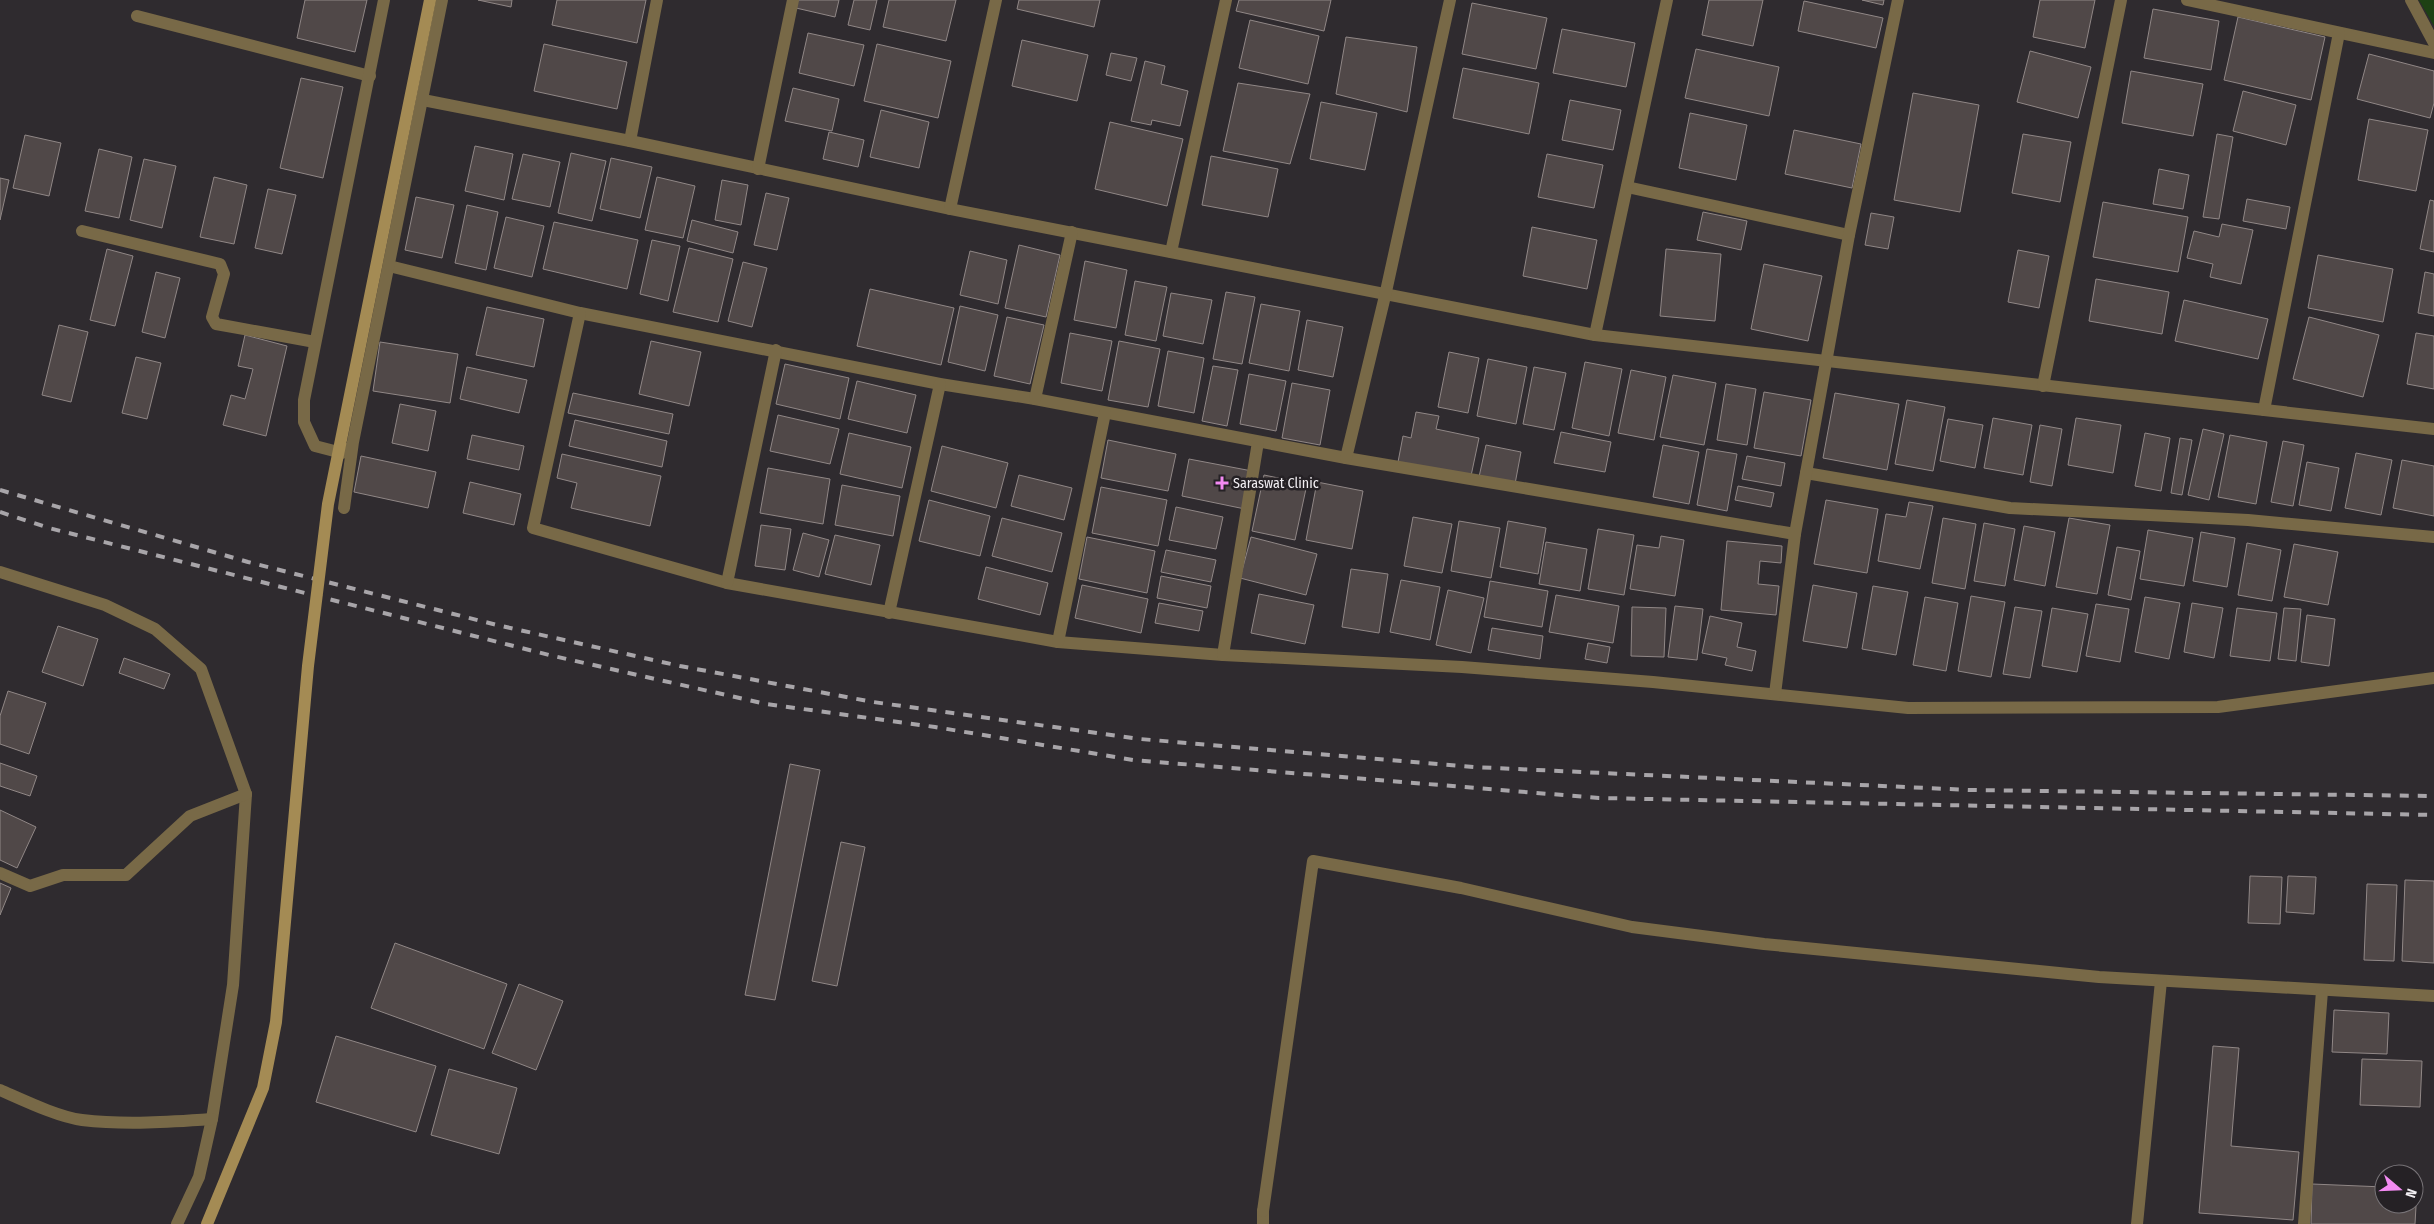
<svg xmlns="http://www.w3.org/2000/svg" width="2434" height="1224" font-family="'Fira Sans Condensed',sans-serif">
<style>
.green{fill:#1d4114}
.building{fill:#504848;stroke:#908786}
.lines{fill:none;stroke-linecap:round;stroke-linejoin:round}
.lane{stroke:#786947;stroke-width:12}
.street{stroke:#786947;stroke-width:12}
.rail{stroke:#a8a5a9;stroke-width:4;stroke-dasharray:9 9;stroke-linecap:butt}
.secondary-bridge{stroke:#a48b54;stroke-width:12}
.poi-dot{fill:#f38af2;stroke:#252125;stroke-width:2}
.labels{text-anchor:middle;stroke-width:5;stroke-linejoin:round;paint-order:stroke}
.poi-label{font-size:14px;fill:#f2eff3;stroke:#252125;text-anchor:start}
</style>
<rect width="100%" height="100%" fill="#2f2b2f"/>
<path class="green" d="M2419,0H2434V26Z"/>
<g class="building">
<path d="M305,0H367L355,52L297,38Z"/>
<path d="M478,0H512L511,7Z"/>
<path d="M557,0H646L637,43L552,25Z"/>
<path d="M798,0H839L835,17L796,8Z"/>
<path d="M854,0H877L870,30L848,25Z"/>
<path d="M889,0H956L946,41L883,27Z"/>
<path d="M1019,0H1100L1094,27L1017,9Z"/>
<path d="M1239,0H1331L1324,31L1236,11Z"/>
<path d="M1709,0H1763L1753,46L1702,35Z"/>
<path d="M1862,0H1884L1883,5Z"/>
<path d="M2040,0H2095L2085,48L2033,37Z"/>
<path d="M1804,1L1883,18L1876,48L1798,31Z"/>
<path d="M1472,3L1547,18L1536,69L1462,54Z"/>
<path d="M2153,9L2219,21L2211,70L2144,58Z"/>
<path d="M2238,17L2325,37L2311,100L2224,80Z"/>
<path d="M1250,20L1319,36L1308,84L1239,68Z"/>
<path d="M1562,29L1635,43L1626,87L1553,73Z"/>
<path d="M808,33L864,45L854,86L799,73Z"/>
<path d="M1346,37L1417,47L1407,112L1336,94Z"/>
<path d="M1022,40L1088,55L1077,101L1012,86Z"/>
<path d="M544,44L627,62L617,109L534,91Z"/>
<path d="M877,44L951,61L938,118L864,101Z"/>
<path d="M1696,49L1779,67L1769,116L1685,98Z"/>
<path d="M2030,51L2091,67L2078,118L2017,102Z"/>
<path d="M1111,53L1137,58L1131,81L1106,75Z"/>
<path d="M2369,54L2434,71V103L2430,118L2357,99Z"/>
<path d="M1145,61L1165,66L1161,84L1188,91L1180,126L1152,120L1151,125L1131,121Z"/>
<path d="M1463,68L1539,83L1529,134L1453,118Z"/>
<path d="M2131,71L2203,84L2193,136L2122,123Z"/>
<path d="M301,78L343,87L323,178L280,168Z"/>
<path d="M1238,83L1310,94L1290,164L1223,151Z"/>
<path d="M793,88L839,99L832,131L785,121Z"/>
<path d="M2243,91L2296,105L2286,145L2233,131Z"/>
<path d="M1913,93L1979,105L1960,212L1894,200Z"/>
<path d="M1570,100L1621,110L1613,150L1562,140Z"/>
<path d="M1321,102L1377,113L1365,170L1310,159Z"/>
<path d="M881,110L929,122L919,168L870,157Z"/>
<path d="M1690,113L1747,125L1736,180L1679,168Z"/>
<path d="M2369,119L2428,130L2416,191L2358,180Z"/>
<path d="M1110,122L1183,139L1167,206L1095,189Z"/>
<path d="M1794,130L1861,144L1852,188L1785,174Z"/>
<path d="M829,132L864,140L858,167L823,159Z"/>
<path d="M2023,134L2071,142L2060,202L2012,193Z"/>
<path d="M2217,134L2233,137L2219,219L2203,217Z"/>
<path d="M25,135L61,143L49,196L13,188Z"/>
<path d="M475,146L513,154L504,200L465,191Z"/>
<path d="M99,149L132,157L119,218L85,211Z"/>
<path d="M571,153L606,161L592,221L558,213Z"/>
<path d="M523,154L560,162L550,207L512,199Z"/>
<path d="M1547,154L1603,165L1594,208L1538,197Z"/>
<path d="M1211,156L1278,169L1268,217L1202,205Z"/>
<path d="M611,158L652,167L640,218L600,209Z"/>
<path d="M144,159L176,166L162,228L130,220Z"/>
<path d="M2159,169L2189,175L2183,209L2153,204Z"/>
<path d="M214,177L247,185L234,244L200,237Z"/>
<path d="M657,177L695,186L683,238L645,230Z"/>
<path d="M0,178L9,180L0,220Z"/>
<path d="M722,180L748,185L741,225L715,220Z"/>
<path d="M268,189L296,195L282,254L255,248Z"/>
<path d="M766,193L789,198L777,250L754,245Z"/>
<path d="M416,197L454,205L442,258L405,250Z"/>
<path d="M2247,199L2290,207L2286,229L2243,221Z"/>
<path d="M2430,200L2434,201V252L2420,249Z"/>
<path d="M2103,202L2188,217L2178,272L2093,257Z"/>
<path d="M467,205L498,212L486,270L455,263Z"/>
<path d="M1703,212L1747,221L1741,250L1697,240Z"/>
<path d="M1871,213L1894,217L1888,249L1865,245Z"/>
<path d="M506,217L544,226L532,277L494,268Z"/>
<path d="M692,220L738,232L733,253L687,241Z"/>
<path d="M554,222L638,240L627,289L543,269Z"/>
<path d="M2222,224L2253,230L2241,284L2210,277L2213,264L2187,258L2194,231L2219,237Z"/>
<path d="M1532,227L1597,240L1587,289L1523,276Z"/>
<path d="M652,240L680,246L668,301L640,294Z"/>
<path d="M1019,245L1060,255L1046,317L1005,308Z"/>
<path d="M689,248L733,259L718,322L673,312Z"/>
<path d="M107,249L133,256L115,326L90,320Z"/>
<path d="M1666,249L1721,254L1715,321L1660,316Z"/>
<path d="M2018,250L2049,256L2039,308L2008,302Z"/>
<path d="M970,251L1007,260L998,304L960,295Z"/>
<path d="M2318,255L2393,269L2383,322L2308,308Z"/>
<path d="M1085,261L1127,270L1116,328L1074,320Z"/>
<path d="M743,262L767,268L752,327L728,321Z"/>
<path d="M1764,264L1822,276L1808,341L1751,329Z"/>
<path d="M156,272L180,278L165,338L142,332Z"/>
<path d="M2425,272L2434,274V316L2418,313Z"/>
<path d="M2096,279L2169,292L2162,334L2089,321Z"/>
<path d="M1135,281L1167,287L1156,341L1125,335Z"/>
<path d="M870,289L954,308L941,365L857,346Z"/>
<path d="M1226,292L1255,297L1242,364L1213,359Z"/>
<path d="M1171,293L1212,300L1203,344L1163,336Z"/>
<path d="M2184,300L2268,319L2258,359L2175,341Z"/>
<path d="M1261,304L1300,311L1289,371L1249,363Z"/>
<path d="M960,306L998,315L985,371L948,362Z"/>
<path d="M487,307L544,319L534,367L476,355Z"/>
<path d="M1007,317L1044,325L1030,384L994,376Z"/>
<path d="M2309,317L2379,335L2363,397L2293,379Z"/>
<path d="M1307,320L1343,327L1333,377L1298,370Z"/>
<path d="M59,325L88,332L71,402L42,395Z"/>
<path d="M1070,333L1112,341L1102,391L1061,383Z"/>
<path d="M2416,333L2434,336V389L2407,384Z"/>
<path d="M245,335L287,346L266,436L223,425L231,395L245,399L253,369L238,366Z"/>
<path d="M651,341L701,352L689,406L639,394Z"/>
<path d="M1119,341L1160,349L1148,407L1108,400Z"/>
<path d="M380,342L458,354L450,403L373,391Z"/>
<path d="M1168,351L1204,358L1194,413L1158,406Z"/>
<path d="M1449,352L1479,358L1468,413L1438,407Z"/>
<path d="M136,357L161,363L147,419L122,413Z"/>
<path d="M1488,359L1527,367L1516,424L1477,416Z"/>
<path d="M1585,362L1622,369L1609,436L1572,428Z"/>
<path d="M785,364L849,378L840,419L776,404Z"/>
<path d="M1213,366L1238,370L1227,426L1202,421Z"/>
<path d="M467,367L527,380L519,413L460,399Z"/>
<path d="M1534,367L1566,373L1554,430L1523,424Z"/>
<path d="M1631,370L1666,377L1654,440L1618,433Z"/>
<path d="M1249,374L1286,381L1276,431L1240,424Z"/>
<path d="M1673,375L1716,383L1704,445L1660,437Z"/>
<path d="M857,381L916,395L907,433L848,419Z"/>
<path d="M1292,383L1330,390L1320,445L1282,438Z"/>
<path d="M1726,384L1756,389L1747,445L1717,440Z"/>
<path d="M1764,392L1811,400L1801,456L1754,448Z"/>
<path d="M573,393L673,414L669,434L568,413Z"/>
<path d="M1835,393L1899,404L1887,470L1823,458Z"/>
<path d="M1907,400L1945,407L1933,471L1895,464Z"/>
<path d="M400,404L436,411L428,451L392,443Z"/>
<path d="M1416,412L1439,416L1436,429L1479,438L1471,476L1398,462L1403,436L1411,438Z"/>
<path d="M778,415L839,429L830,464L770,451Z"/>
<path d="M1993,418L2032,425L2023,475L1984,468Z"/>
<path d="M2076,418L2121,425L2113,473L2068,465Z"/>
<path d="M1948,419L1983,425L1975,468L1940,461Z"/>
<path d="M575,420L667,441L662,467L569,446Z"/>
<path d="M2040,425L2062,429L2052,486L2030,482Z"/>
<path d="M2203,429L2224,434L2209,500L2188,495Z"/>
<path d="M1561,432L1611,442L1605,472L1554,463Z"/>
<path d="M849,433L911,447L902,488L840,474Z"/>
<path d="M2145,433L2170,438L2161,491L2135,486Z"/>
<path d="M472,435L524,446L519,470L467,459Z"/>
<path d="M2230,435L2267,442L2256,504L2218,497Z"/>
<path d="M2180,438L2192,440L2182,495L2171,493Z"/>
<path d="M1108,440L1176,454L1168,491L1101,478Z"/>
<path d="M2283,441L2304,445L2293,506L2271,502Z"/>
<path d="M1486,445L1521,452L1515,484L1479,477Z"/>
<path d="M1663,445L1699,452L1689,504L1653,497Z"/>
<path d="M942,446L1008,463L996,508L931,491Z"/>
<path d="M1707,449L1737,454L1727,511L1697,505Z"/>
<path d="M2356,453L2392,460L2381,515L2345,508Z"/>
<path d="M562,454L661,476L650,526L571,508L577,483L557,478Z"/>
<path d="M361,456L436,472L428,508L354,492Z"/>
<path d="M1747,456L1785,463L1781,486L1742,479Z"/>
<path d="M1189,459L1252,471L1245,509L1182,496Z"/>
<path d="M2402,460L2434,466V516L2393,508Z"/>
<path d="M2307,462L2339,468L2331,511L2299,505Z"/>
<path d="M768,468L830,479L823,524L760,513Z"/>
<path d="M1019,475L1072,488L1064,520L1011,506Z"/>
<path d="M1264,475L1307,484L1295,540L1252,531Z"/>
<path d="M470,482L521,494L514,525L463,513Z"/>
<path d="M1317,482L1363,491L1352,549L1306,540Z"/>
<path d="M842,485L900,496L893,536L835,525Z"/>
<path d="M1738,486L1774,493L1771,507L1735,500Z"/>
<path d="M1101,487L1167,500L1158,546L1092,533Z"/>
<path d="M929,500L990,516L980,556L919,541Z"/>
<path d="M1826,500L1878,509L1867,573L1814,564Z"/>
<path d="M1909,502L1933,506L1920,569L1878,561L1886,514L1906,517Z"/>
<path d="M1176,507L1223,517L1216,549L1169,540Z"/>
<path d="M1413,517L1452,524L1442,573L1404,566Z"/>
<path d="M1002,518L1062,533L1052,572L992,556Z"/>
<path d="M1943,518L1976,524L1965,589L1932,583Z"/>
<path d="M2069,518L2110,525L2097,594L2056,587Z"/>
<path d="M1459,521L1500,528L1491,578L1451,571Z"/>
<path d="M1508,521L1546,528L1538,574L1500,567Z"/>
<path d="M1984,523L2015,529L2005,586L1974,581Z"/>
<path d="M761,525L791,529L785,570L755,566Z"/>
<path d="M2024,526L2055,532L2045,586L2014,580Z"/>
<path d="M1598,529L1634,535L1624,595L1588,589Z"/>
<path d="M2148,530L2193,538L2184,586L2140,579Z"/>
<path d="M2201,532L2235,538L2227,587L2193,581Z"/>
<path d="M803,533L829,540L819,577L793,570Z"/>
<path d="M835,535L880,545L871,585L825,574Z"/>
<path d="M1661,536L1684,540L1675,596L1630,589L1637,545L1659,548Z"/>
<path d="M1087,537L1155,551L1147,593L1079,579Z"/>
<path d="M1251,537L1317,554L1306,595L1240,578Z"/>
<path d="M1727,541L1782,546L1781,563L1760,561L1758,584L1779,586L1776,615L1721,610Z"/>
<path d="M1546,542L1587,549L1580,591L1539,584Z"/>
<path d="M2247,543L2281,550L2272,601L2238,595Z"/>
<path d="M2294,544L2338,552L2328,605L2284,597Z"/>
<path d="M2117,547L2140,551L2131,600L2108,595Z"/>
<path d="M1166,550L1216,560L1211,582L1161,572Z"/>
<path d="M986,567L1048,583L1040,615L978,599Z"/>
<path d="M1351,569L1388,574L1379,633L1342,627Z"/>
<path d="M1161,576L1211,586L1207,608L1157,598Z"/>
<path d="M1401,580L1440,587L1430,640L1390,632Z"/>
<path d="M1490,581L1548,591L1542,627L1484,617Z"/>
<path d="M1082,585L1148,599L1141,633L1075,618Z"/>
<path d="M1813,585L1857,593L1847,648L1803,641Z"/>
<path d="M1873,586L1908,592L1896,655L1862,649Z"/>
<path d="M1448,590L1484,598L1471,653L1436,645Z"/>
<path d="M1259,594L1314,605L1305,644L1251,633Z"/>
<path d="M1556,595L1619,606L1613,643L1549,632Z"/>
<path d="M1971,596L2005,602L1991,677L1958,671Z"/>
<path d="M1925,597L1958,603L1946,671L1913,665Z"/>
<path d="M2145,597L2180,603L2169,659L2135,652Z"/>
<path d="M1159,603L1203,611L1199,631L1155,623Z"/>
<path d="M2192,603L2223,608L2214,658L2184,652Z"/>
<path d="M2096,604L2129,609L2120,662L2086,656Z"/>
<path d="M1675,606L1703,609L1697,660L1668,657Z"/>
<path d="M1632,607L1666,608L1664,657L1631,656Z"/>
<path d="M2015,607L2042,611L2030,678L2003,674Z"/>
<path d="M2052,608L2088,614L2077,672L2042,666Z"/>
<path d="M2237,608L2277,613L2270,661L2230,656Z"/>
<path d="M2284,608L2301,609L2296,661L2278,659Z"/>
<path d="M2307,615L2335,619L2329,666L2301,662Z"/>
<path d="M1710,616L1742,623L1737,647L1756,651L1752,671L1725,665L1727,658L1702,653Z"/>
<path d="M58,626L98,639L83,686L42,672Z"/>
<path d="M1492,628L1543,636L1540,659L1488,650Z"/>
<path d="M1588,643L1610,647L1607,663L1585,659Z"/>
<path d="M124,658L170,674L164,689L119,673Z"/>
<path d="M8,691L46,703L29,754L0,744V716Z"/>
<path d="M0,763L37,776L30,796L0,786Z"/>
<path d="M790,764L820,770L775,1000L745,995Z"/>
<path d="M0,810L36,827L17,868L0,860Z"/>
<path d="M841,842L865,847L837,986L812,981Z"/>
<path d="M2250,876L2282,877L2280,924L2248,923Z"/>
<path d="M2288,876L2316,877L2314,914L2286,912Z"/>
<path d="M2405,880L2434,881V963L2402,961Z"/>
<path d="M0,883L11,888L0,915Z"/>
<path d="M2367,884L2397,885L2394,961L2364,960Z"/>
<path d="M395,943L507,984L484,1049L371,1008Z"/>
<path d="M519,984L563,1001L536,1070L492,1053Z"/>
<path d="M2334,1010L2389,1013L2387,1054L2332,1052Z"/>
<path d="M336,1036L436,1066L416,1132L316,1102Z"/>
<path d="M2213,1046L2239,1048L2231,1146L2299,1152L2293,1220L2199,1213Z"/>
<path d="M2362,1059L2422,1061L2420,1107L2360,1105Z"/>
<path d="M449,1069L517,1088L499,1154L431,1135Z"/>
<path d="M2312,1184L2384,1187V1204H2414V1188H2417L2415,1224H2311Z"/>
</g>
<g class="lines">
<g class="lane">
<path d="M82,231L220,264L224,274L212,317L216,324L315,342"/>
<path d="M1263,1211V1224"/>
</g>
<g class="street">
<path d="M2187,0L2434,53"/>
<path d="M2411,0L2434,43"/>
<path d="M137,16L370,76"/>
<path d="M423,100L630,141L950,209L1595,335L2434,429"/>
<path d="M630,141L657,0"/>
<path d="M758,169L793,0"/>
<path d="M1627,187L1849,235"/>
<path d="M950,209L996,0"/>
<path d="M1171,252L1226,0"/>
<path d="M389,266L580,313L940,384L1035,399L1346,458L1795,534"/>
<path d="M580,313L533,528L727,583L1058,642L1223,655L1462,667L1653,682L1908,708L2218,707L2434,678"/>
<path d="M1595,335L1667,0"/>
<path d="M2043,386L2121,0"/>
<path d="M1035,399L1072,232"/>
<path d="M2264,410L2339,33"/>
<path d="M346,449L342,453L315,446L304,422V400L384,0"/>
<path d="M1346,458L1385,296L1450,0"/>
<path d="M1806,473L2010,508L2248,520L2434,537"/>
<path d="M344,508L353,442L442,0"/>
<path d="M0,572L105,605L155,629L201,669L246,794L233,985L212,1119L199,1177L177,1224"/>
<path d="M727,583L776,350"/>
<path d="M889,613L940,384"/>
<path d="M1058,642L1105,413"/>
<path d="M1223,655L1258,442"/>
<path d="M1775,694L1795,534L1849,235L1898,0"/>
<path d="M0,873L30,886L63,875H126L190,816L246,794"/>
<path d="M0,1090C23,1100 58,1117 82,1120C125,1125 170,1122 212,1119"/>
<path d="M1263,1211L1313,861L1461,888L1632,927L1764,944L2099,977L2434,996"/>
<path d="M2137,1224L2161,981"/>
<path d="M2304,1224L2322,991"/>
</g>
<g class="rail">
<path d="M0,490L248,562L497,625L680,666L873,702L1140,739L1474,767L1969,790L2434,796"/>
<path d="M0,512L49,528L549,655L766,704L935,727L1133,760L1599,798L2434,815"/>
</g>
<path class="secondary-bridge" d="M207,1224L263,1088L276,1022L308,666L328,504L430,0"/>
</g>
<path class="poi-dot" d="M1219.5 475.5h5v5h5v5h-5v5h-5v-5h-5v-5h5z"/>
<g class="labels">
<g class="poi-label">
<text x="1233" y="488">Saraswat Clinic</text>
</g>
</g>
<g transform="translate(2399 1189) rotate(109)"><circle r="24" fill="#252125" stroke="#777377"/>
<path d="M0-4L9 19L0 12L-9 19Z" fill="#f38af2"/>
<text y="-8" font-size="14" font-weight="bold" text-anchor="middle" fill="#f2eff3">N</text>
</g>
</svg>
